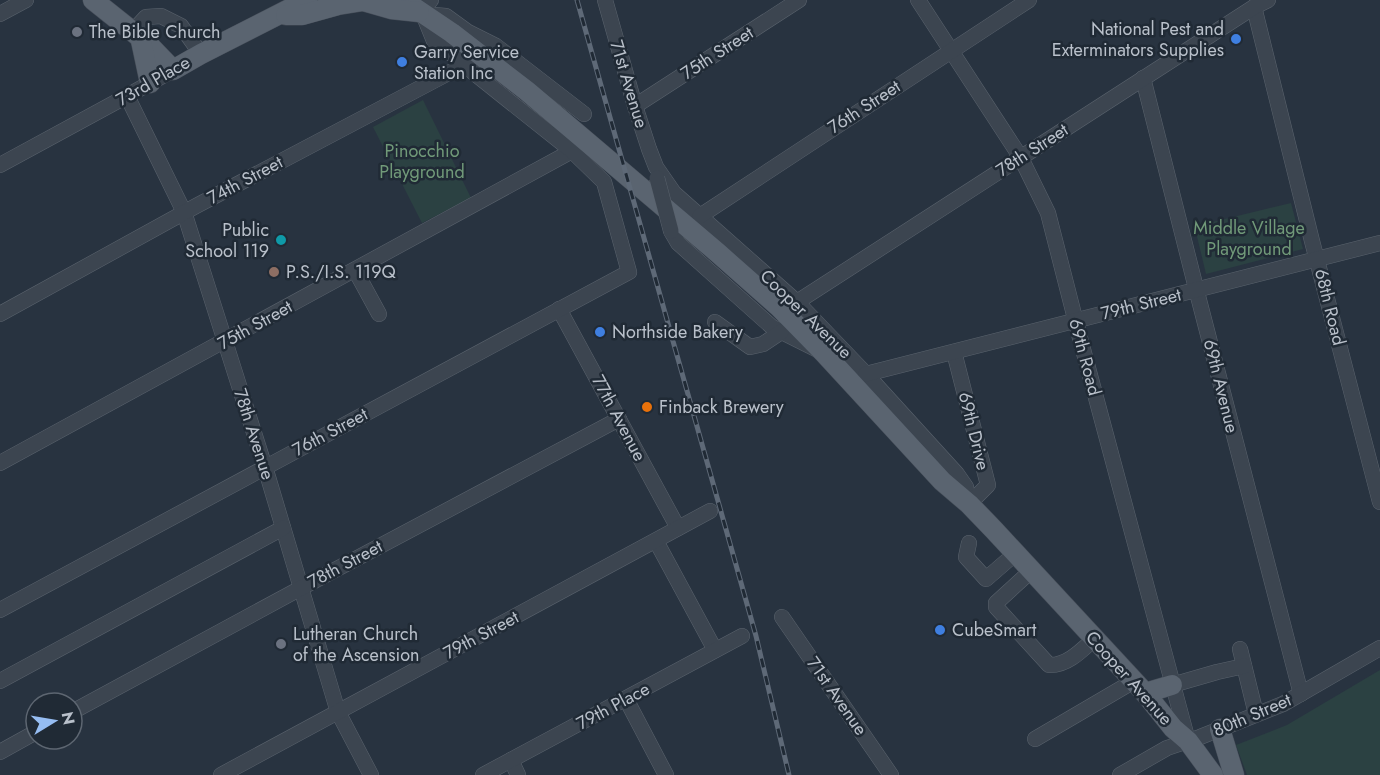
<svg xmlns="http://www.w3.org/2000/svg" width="1380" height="775" font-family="Jost,sans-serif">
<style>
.green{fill:#2b4142}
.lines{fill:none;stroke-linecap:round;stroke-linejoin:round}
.minor-casing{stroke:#5a636d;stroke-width:16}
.major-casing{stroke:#464e59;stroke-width:21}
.minor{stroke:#3c4550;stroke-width:15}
.major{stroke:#5a6470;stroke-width:20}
.rail-casing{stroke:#5e6977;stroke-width:5}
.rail{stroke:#202a35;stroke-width:3;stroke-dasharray:9;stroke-linecap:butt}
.minor-bridge-casing{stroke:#5a636d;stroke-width:16;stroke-linecap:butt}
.minor-bridge{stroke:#3c4550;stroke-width:15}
.worship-dot{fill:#6b7280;stroke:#202a35;stroke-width:2}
.shop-dot{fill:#3f7fe0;stroke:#202a35;stroke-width:2}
.culture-dot{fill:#0f9aa8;stroke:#202a35;stroke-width:2}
.education-dot{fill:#8d6e63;stroke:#202a35;stroke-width:2}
.food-dot{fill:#e8710a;stroke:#202a35;stroke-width:2}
.labels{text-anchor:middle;stroke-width:5;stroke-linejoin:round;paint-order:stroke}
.poi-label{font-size:18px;fill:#b9c0ca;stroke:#202a35;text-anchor:start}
.street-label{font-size:18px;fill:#b9c0ca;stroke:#202a35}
.park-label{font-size:18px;fill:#719a79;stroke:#202a35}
</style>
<rect width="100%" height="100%" fill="#283340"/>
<g class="green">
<path d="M423,100L471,198L422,223L373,127Z"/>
<path d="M1291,203L1303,249L1206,274L1195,228L1196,226Z"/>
<path d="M1380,670V775H1247L1236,745L1287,725Z"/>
</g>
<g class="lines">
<defs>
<g id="minor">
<path d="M605,0L635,106L649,149L656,167L674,193L797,302L866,374L957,474L966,487L969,504"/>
<path d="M918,0L1021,158L1048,213L1080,338L1188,741"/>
<path d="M1254,7L1312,241L1380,502"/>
<path d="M421,12L431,0"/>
<path d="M0,14L26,0"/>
<path d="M133,31L146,17L161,16L181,26L201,54"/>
<path d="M1143,78L1199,300L1301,694"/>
<path d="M127,96L184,212L268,477L338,712L371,775"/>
<path d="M635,106L799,0"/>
<path d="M0,165L127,96L173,70"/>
<path d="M700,216L1029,0"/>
<path d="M671,231L678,243L772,327L816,349"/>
<path d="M355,270L379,314"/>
<path d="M797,302L1254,7L1268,0"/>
<path d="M559,309L678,528"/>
<path d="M0,314L196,206L456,69L464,63L470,56"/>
<path d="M715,322L750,347L763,344L781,332"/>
<path d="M954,352L988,485L969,504"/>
<path d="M866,374L1380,243"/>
<path d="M0,463L572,151"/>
<path d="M656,541L715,650"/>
<path d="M969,543L966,557L986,579L1016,553"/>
<path d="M1032,570L996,603V607L1049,665C1067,666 1082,650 1094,639"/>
<path d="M0,610L629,272L604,182L572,151L474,73L464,63L434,41L423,14L446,16L468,32L496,46L584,114"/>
<path d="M782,617L891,775"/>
<path d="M1240,649L1256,714"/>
<path d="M0,681L283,528"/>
<path d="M1172,685L1217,672L1244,666"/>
<path d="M626,699L666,775"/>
<path d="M72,712L301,588L619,419"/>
<path d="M1035,739L1134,681"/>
<path d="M0,752L36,732"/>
<path d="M511,760L518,775"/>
<path d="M221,775L710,511"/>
<path d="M483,775L742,636"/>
<path d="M1120,775L1167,748L1200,737L1283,704L1380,648"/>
</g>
<g id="major">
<path d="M93,0L147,43L173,70L201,54L307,0"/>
<path d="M403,0L452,33L527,91L718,253L779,307L824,353L942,481L969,504L994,530L1145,693L1173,728L1188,741L1213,775"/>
<path d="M286,15H302L338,5L363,1L391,9L419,12"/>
<path d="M140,36L150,83"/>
<path d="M1145,693L1172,685"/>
<path d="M1220,729L1234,775"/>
</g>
</defs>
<use href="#minor" class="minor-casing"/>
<use href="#major" class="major-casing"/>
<use href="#minor" class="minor"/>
<use href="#major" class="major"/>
<defs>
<path id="rail" d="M577,0L756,636L789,775"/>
</defs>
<use href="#rail" class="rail-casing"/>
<use href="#rail" class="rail"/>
<defs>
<path id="minor-bridge" d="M657,178L671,231"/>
</defs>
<use href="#minor-bridge" class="minor-bridge-casing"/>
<use href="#minor-bridge" class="minor-bridge"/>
</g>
<g class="worship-dot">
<circle cx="77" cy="32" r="6"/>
<circle cx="281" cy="644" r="6"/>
</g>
<g class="shop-dot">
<circle cx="1236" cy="39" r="6"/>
<circle cx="402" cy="62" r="6"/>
<circle cx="600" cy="332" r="6"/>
<circle cx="940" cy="630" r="6"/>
</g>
<circle class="culture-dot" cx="281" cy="240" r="6"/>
<circle class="education-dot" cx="274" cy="272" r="6"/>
<circle class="food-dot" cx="647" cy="407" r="6"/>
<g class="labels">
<g class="poi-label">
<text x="1224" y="35" text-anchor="end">National Pest and<tspan x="1224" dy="21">Exterminators Supplies</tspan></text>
<text x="89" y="38">The Bible Church</text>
<text x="414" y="58">Garry Service<tspan x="414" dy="21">Station Inc</tspan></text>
<text x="269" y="236" text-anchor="end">Public<tspan x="269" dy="21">School 119</tspan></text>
<text x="286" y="278">P.S./I.S. 119Q</text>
<text x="612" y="338">Northside Bakery</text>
<text x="659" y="413">Finback Brewery</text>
<text x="952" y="636">CubeSmart</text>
<text x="293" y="640">Lutheran Church<tspan x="293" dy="21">of the Ascension</tspan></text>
</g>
<g class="street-label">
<text transform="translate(717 53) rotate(-33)" y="6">75th Street</text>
<text transform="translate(153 81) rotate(-30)" y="6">73rd Place</text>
<text transform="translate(629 84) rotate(73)" y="6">71st Avenue</text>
<text transform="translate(864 107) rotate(-33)" y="6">76th Street</text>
<text transform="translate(1032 150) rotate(-33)" y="6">78th Street</text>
<text transform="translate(245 180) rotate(-28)" y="6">74th Street</text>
<text transform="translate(1141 304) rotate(-14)" y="6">79th Street</text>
<text transform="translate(1330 307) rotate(76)" y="6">68th Road</text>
<text transform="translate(806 314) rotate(44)" y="6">Cooper Avenue</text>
<text transform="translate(255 325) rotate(-29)" y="6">75th Street</text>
<text transform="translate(1085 357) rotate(75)" y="6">69th Road</text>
<text transform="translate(1221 386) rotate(76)" y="6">69th Avenue</text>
<text transform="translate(619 418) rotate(62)" y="6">77th Avenue</text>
<text transform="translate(974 431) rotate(76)" y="6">69th Drive</text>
<text transform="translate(330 432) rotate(-28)" y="6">76th Street</text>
<text transform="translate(254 434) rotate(72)" y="6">78th Avenue</text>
<text transform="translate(345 564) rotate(-28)" y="6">78th Street</text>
<text transform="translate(481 635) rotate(-28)" y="6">79th Street</text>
<text transform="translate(1129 678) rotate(48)" y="6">Cooper Avenue</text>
<text transform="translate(837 696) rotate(55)" y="6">71st Avenue</text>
<text transform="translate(613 706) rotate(-28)" y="6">79th Place</text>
<text transform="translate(1252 715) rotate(-23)" y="6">80th Street</text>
</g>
<g class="park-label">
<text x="422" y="157">Pinocchio<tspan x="422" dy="21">Playground</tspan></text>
<text x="1249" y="234">Middle Village<tspan x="1249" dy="21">Playground</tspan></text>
</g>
</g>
<g transform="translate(54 721) rotate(79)"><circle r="28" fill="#202a35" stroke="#5d6671" stroke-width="1.5"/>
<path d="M0-4.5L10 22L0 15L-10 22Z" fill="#96bdf2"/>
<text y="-9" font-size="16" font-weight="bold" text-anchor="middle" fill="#b9c0ca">N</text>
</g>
</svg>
